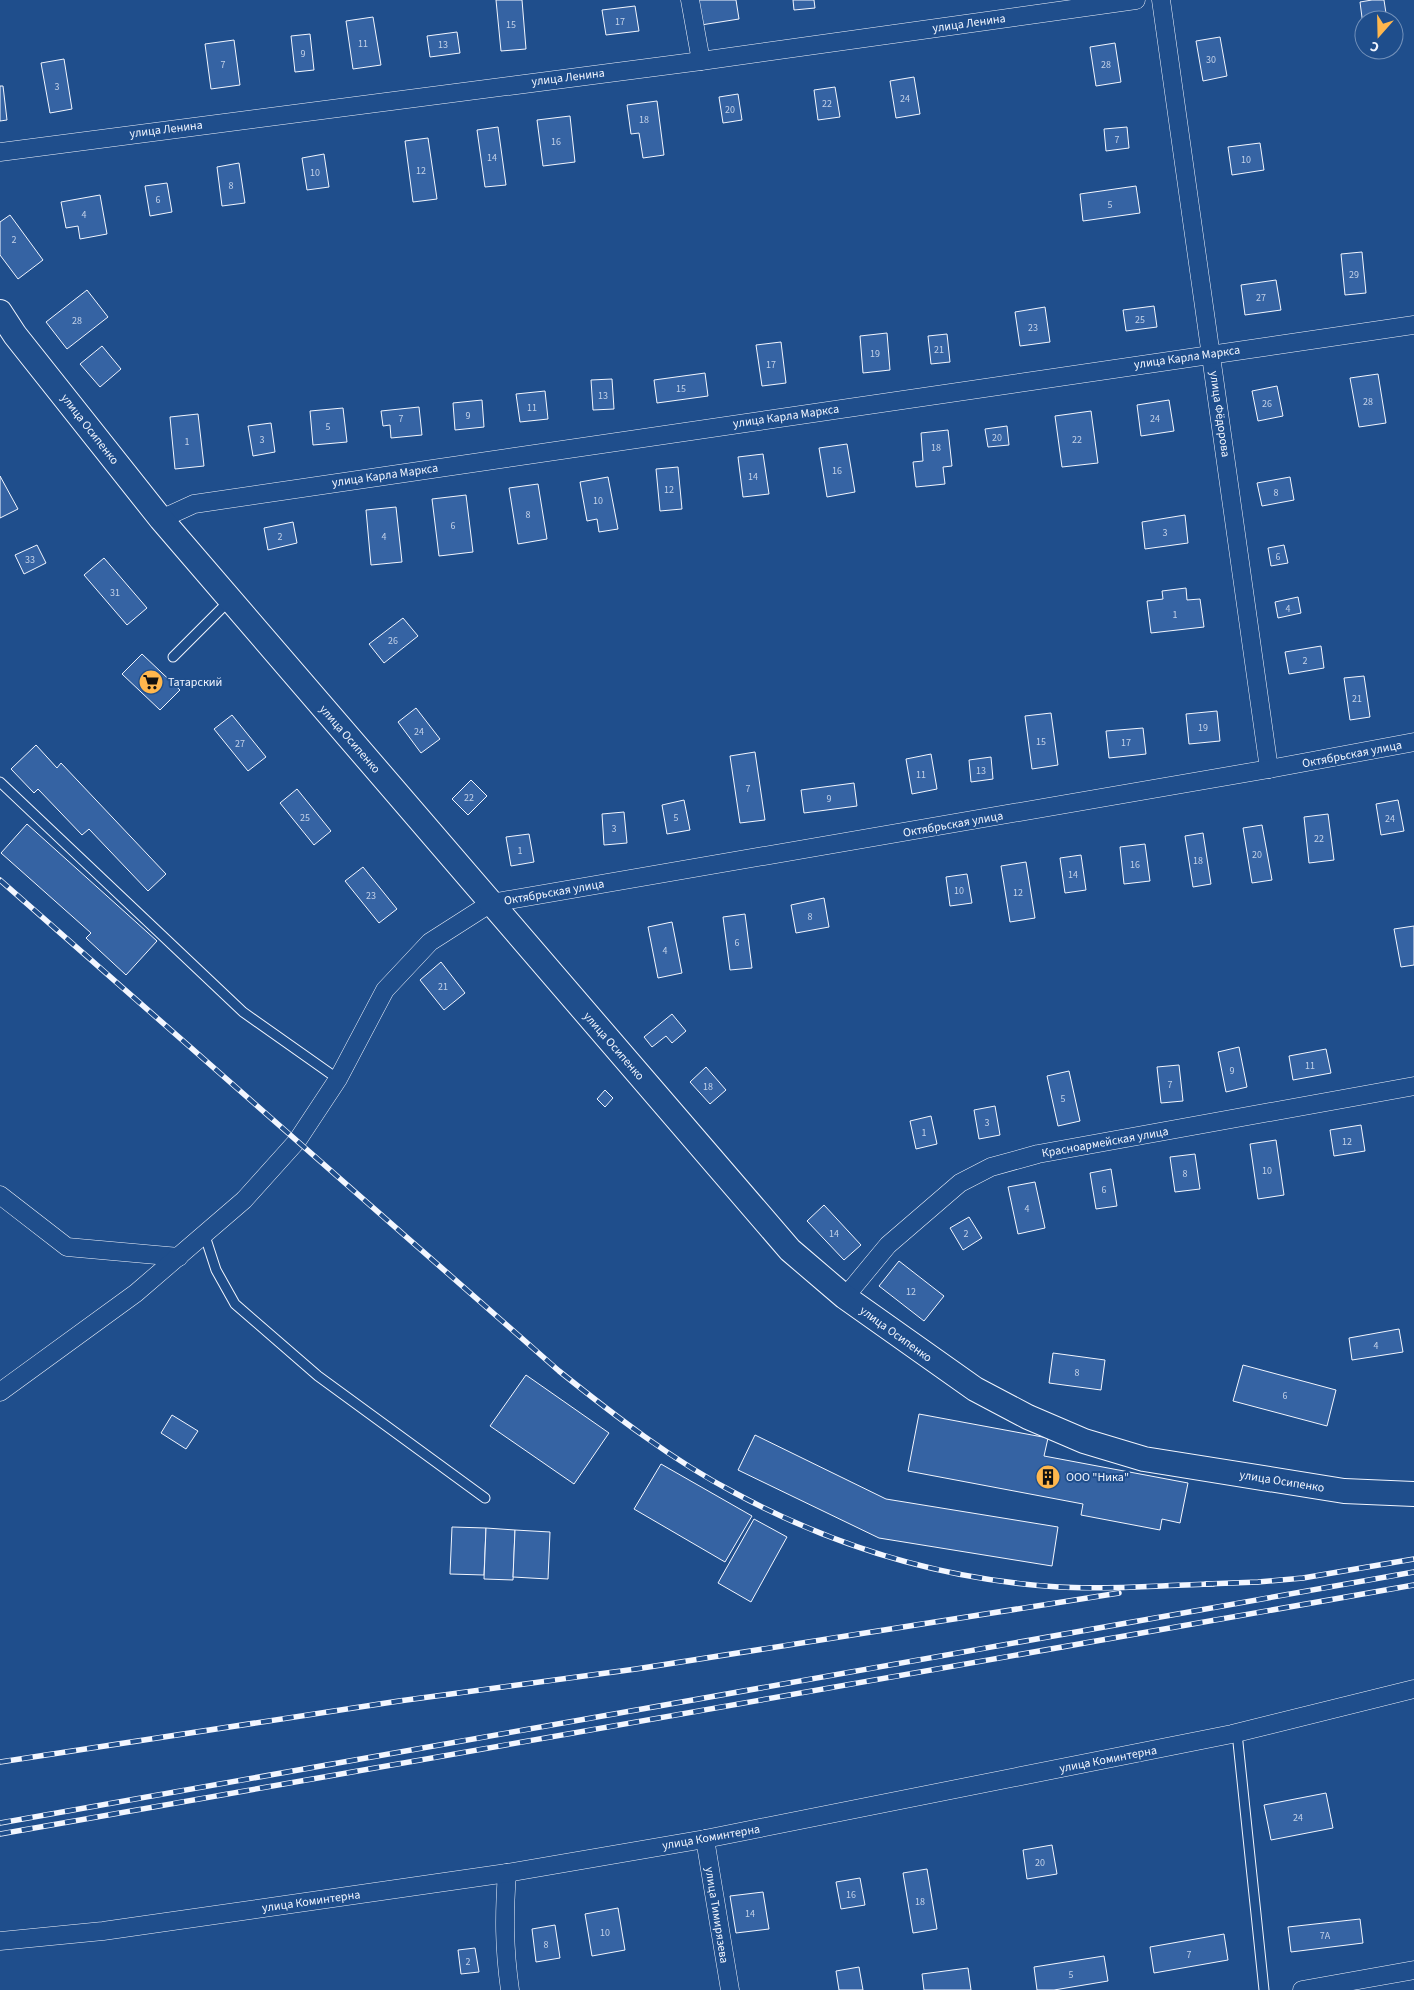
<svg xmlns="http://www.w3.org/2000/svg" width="1414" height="1990" font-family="'Source Sans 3',sans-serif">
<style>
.building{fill:#3563a3;stroke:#f2f6ff}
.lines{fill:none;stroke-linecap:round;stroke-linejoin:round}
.lane-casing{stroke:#f2f6ff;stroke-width:11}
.street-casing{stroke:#f2f6ff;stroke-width:19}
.secondary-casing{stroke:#f2f6ff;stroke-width:26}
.lane{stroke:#1f4e8c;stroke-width:9}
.street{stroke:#1f4e8c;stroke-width:18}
.secondary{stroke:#1f4e8c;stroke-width:24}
.rail-casing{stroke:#f2f6ff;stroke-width:5.5}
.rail{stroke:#1f4e8c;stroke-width:4;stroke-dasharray:11;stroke-linecap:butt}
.labels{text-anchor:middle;stroke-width:4;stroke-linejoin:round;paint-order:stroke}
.number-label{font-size:10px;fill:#c3d1e8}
.street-label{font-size:12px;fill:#f2f6ff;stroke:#1f4e8c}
.poi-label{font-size:12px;fill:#f2f6ff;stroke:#1f4e8c;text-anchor:start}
</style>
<rect width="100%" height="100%" fill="#1f4e8c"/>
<g class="building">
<path d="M496,0H522L526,49L501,51Z"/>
<path d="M697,0H736L739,19L701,25Z"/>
<path d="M793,0H814L815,8L794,10Z"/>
<path d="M1372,0H1384L1387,20H1364V33L1360,2Z"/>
<path d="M635,6L639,31L606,35L602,10Z"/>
<path d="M373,17L381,65L353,69L346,21Z"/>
<path d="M457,32L460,53L430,57L427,36Z"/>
<path d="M310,34L314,70L295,72L291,36Z"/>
<path d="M1220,37L1227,76L1203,81L1196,41Z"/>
<path d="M234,40L240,85L211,89L205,44Z"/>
<path d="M1115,43L1121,82L1096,86L1090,47Z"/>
<path d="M64,59L72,109L50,113L41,63Z"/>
<path d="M914,77L920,114L896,118L890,81Z"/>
<path d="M0,86H3L7,120L0,121Z"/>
<path d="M835,87L840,117L818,120L814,90Z"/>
<path d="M738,94L742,120L723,123L719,97Z"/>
<path d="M657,101L664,155L643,158L639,133L631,134L627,105Z"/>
<path d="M570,116L575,162L543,166L537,120Z"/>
<path d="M498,127L506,185L485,187L477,130Z"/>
<path d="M1127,127L1129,148L1106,151L1104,129Z"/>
<path d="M428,138L437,199L413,202L405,141Z"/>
<path d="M1260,143L1264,170L1232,175L1228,147Z"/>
<path d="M324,154L329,187L307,190L302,158Z"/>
<path d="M239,163L245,203L222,206L217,167Z"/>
<path d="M167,183L172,212L150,216L145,186Z"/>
<path d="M1136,186L1140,213L1083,221L1080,194Z"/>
<path d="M100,195L107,234L80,239L78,226L66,228L61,202Z"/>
<path d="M10,215L43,260L18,279L0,255V222Z"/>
<path d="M1362,252L1366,293L1345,295L1341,254Z"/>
<path d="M1276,280L1281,310L1245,315L1241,285Z"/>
<path d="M87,290L108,317L67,349L46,322Z"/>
<path d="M1154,306L1157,327L1126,331L1123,310Z"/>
<path d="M1045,307L1050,342L1020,346L1015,312Z"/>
<path d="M887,333L890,370L863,373L860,336Z"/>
<path d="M947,334L950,362L931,364L928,336Z"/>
<path d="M781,342L786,383L762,386L756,345Z"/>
<path d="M102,346L121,369L100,387L80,364Z"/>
<path d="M705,373L708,396L657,403L654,380Z"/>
<path d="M1378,374L1386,423L1359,427L1350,378Z"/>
<path d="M612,379L614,409L593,410L591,380Z"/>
<path d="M1277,386L1283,416L1258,421L1252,391Z"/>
<path d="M545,391L548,419L520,422L516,394Z"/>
<path d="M482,400L484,427L455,430L453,403Z"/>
<path d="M1169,400L1174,431L1141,436L1137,405Z"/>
<path d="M419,407L422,435L391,438L390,425L383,426L381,411Z"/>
<path d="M343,408L347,442L313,445L310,411Z"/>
<path d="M1091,411L1098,463L1062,467L1055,416Z"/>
<path d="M198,414L204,466L175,469L170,417Z"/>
<path d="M271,423L275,452L253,456L248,426Z"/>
<path d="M1007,426L1009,445L988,447L985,429Z"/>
<path d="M948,430L952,466L943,467L945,484L916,487L913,462L923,461L921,433Z"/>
<path d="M847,444L855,492L827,497L819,448Z"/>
<path d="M763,454L769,494L743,497L738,457Z"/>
<path d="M678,467L682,509L660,511L656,469Z"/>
<path d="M0,476L18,509L0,518Z"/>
<path d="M608,477L618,529L599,532L597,519L587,521L580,482Z"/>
<path d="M1290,477L1294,500L1262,506L1257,483Z"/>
<path d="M538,484L547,539L518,544L509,488Z"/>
<path d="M466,495L473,552L439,556L432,499Z"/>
<path d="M396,507L402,562L371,565L366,510Z"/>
<path d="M1185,515L1188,543L1145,549L1142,522Z"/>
<path d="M293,522L297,543L268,550L264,528Z"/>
<path d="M37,545L46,563L24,574L15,555Z"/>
<path d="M1284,545L1288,563L1271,566L1268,548Z"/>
<path d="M104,558L147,608L127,625L84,575Z"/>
<path d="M1186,588L1187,600L1200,599L1204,627L1151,633L1147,601L1163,599L1162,591Z"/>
<path d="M1298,597L1301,613L1278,618L1275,602Z"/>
<path d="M403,618L418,636L384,663L369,644Z"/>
<path d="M1321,646L1324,668L1289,674L1285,652Z"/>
<path d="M142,654L180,690L160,710L122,674Z"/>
<path d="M1364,676L1370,717L1350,720L1344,678Z"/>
<path d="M416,708L440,739L421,753L398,722Z"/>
<path d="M1217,711L1220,741L1189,744L1186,714Z"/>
<path d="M1051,713L1058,765L1032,769L1025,716Z"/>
<path d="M232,715L266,757L248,771L214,729Z"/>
<path d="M1143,728L1146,754L1109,758L1106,731Z"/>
<path d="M36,745L57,768L61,763L166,874L148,891L89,829L82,835L38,789L34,793L11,769Z"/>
<path d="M755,752L765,820L740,823L730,756Z"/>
<path d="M931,754L937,789L912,794L906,759Z"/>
<path d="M991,757L993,779L971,782L969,760Z"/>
<path d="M471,780L487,796L468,815L452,799Z"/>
<path d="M854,783L857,806L804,813L801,790Z"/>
<path d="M297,789L331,831L314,845L280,803Z"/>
<path d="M684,800L690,830L667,834L662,805Z"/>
<path d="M1398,800L1404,831L1381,835L1376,804Z"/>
<path d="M624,812L627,843L604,845L602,814Z"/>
<path d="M1328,814L1334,860L1309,863L1304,817Z"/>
<path d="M27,824L157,941L126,975L86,938L91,933L1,853Z"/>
<path d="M1262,825L1272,880L1252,883L1243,828Z"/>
<path d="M1203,833L1211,884L1193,887L1185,836Z"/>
<path d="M529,834L534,862L511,866L506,837Z"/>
<path d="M1145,844L1150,881L1124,884L1120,847Z"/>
<path d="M1081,855L1086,890L1065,893L1060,858Z"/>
<path d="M1026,862L1035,918L1010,922L1001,866Z"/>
<path d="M363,867L397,909L379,923L345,881Z"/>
<path d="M967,874L972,903L950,906L946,877Z"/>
<path d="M824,898L829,927L796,933L791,905Z"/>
<path d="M745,914L752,968L730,970L723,917Z"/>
<path d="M672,922L682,973L658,978L648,927Z"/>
<path d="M1414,926V965L1401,967L1394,929Z"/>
<path d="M441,962L465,993L444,1010L420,980Z"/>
<path d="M672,1014L686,1031L672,1043L666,1036L652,1047L644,1037Z"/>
<path d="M1239,1047L1247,1087L1226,1092L1218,1052Z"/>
<path d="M1326,1049L1331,1073L1293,1080L1289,1056Z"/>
<path d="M1179,1065L1183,1101L1161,1103L1157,1067Z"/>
<path d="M706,1067L726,1090L710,1104L690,1082Z"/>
<path d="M1069,1071L1080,1121L1058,1126L1047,1076Z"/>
<path d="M605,1090L613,1098L605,1107L597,1099Z"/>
<path d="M995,1106L1000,1135L979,1139L974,1110Z"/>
<path d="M931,1116L937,1144L916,1149L910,1121Z"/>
<path d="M1361,1125L1365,1151L1334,1156L1330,1130Z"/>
<path d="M1276,1140L1284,1195L1258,1199L1250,1144Z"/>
<path d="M1195,1154L1200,1189L1175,1192L1170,1157Z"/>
<path d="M1111,1169L1117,1206L1096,1209L1090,1173Z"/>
<path d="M1035,1182L1045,1228L1018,1234L1008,1187Z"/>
<path d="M824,1205L861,1245L844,1260L807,1221Z"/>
<path d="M969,1217L982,1238L963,1250L950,1228Z"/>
<path d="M899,1261L944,1296L924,1321L879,1286Z"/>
<path d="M1399,1329L1403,1352L1352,1360L1349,1338Z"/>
<path d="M1053,1353L1105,1360L1101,1390L1049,1383Z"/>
<path d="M1243,1365L1336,1390L1327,1426L1233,1401Z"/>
<path d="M526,1375L609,1433L574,1484L490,1426Z"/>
<path d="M919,1414L1048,1438L1044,1456L1188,1483L1180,1523L1162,1519L1160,1530L1081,1515L1083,1504L908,1471Z"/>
<path d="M172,1415L198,1431L186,1449L161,1433Z"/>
<path d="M755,1435L886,1499L1058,1527L1052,1566L879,1538L738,1470Z"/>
<path d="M661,1464L752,1516L725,1562L634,1509Z"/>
<path d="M754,1519L787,1537L751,1602L718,1583Z"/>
<path d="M452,1527L486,1528L484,1575L450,1574Z"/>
<path d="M486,1528L515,1530L513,1580L484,1579Z"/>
<path d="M515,1530L550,1532L548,1579L513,1577Z"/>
<path d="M1326,1793L1333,1828L1271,1840L1264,1805Z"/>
<path d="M1052,1845L1057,1874L1027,1879L1023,1850Z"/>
<path d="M927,1869L937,1929L913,1933L903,1873Z"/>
<path d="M860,1878L865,1905L841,1909L836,1882Z"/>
<path d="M763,1892L769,1929L736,1933L730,1896Z"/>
<path d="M618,1908L625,1950L592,1956L585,1914Z"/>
<path d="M1360,1919L1363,1943L1291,1952L1288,1927Z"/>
<path d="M555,1925L560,1958L536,1962L532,1929Z"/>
<path d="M1224,1934L1228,1960L1154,1973L1150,1947Z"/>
<path d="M475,1948L479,1972L461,1974L458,1950Z"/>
<path d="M1104,1956L1108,1981L1054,1990H1037L1034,1967Z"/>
<path d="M859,1967L863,1990H839L836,1971Z"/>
<path d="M968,1968L971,1990H924L922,1974Z"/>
</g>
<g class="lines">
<defs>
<g id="lane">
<path d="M173,657L230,600"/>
<path d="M0,782L243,1012L338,1079"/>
<path d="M204,1233L216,1270L235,1304L318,1376L485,1498"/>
<path d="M1237,1733L1264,1990"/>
</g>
<g id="street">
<path d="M690,0L701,61"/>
<path d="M1161,0L1269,769"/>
<path d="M0,152L701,61L1136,0"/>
<path d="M161,519L194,504L1414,325"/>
<path d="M0,1195L67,1247L179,1257"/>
<path d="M845,1297L888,1245L960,1183L991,1167L1038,1154L1414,1086"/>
<path d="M0,1392L136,1293L244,1200L297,1141L338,1079L385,990L430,942L491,903L1269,769L1414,742"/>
<path d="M705,1839L730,1990"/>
<path d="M507,1873C504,1915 504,1948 510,1990"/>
<path d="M0,1941L103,1931L507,1873L705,1839L1232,1734L1414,1689"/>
<path d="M1302,1990L1414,1970"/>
</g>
<path id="secondary" d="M0,312L15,335L161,519L790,1250L845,1297L975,1389L1028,1417L1084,1441L1144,1459L1344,1491L1414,1494"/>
</defs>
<use href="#lane" class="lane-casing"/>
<use href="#street" class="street-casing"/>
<use href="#secondary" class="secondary-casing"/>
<use href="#lane" class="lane"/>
<use href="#street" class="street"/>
<use href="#secondary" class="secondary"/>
<defs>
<g id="rail">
<path d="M0,880L559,1371C614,1415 672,1460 735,1493C835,1547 945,1580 1059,1587C1110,1590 1162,1585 1213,1584"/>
<path d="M1206,1584L1258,1582L1303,1578L1414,1559"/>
<path d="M0,1762L399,1701L636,1669L1119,1593"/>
<path d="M0,1823L1414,1572"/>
<path d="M0,1834L1414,1585"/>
</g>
</defs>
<use href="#rail" class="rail-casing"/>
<use href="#rail" class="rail"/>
</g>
<defs>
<symbol id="supermarket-disc" viewBox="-11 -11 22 22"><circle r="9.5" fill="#ffb74d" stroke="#1f4e8c"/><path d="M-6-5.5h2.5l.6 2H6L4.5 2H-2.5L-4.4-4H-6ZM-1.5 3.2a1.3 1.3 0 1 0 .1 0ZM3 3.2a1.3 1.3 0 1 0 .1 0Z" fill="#111"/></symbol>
<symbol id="building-disc" viewBox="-11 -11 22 22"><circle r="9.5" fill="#ffb74d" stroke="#1f4e8c"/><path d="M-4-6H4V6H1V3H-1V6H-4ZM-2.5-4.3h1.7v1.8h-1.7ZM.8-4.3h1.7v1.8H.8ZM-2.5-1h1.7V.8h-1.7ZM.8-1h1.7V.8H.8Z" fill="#111"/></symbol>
</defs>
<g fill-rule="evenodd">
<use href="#supermarket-disc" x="137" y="668" width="28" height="28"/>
<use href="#building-disc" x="1034" y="1463" width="28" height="28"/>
</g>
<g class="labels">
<g class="number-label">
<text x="620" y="25">17</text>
<text x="511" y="28">15</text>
<text x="363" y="47">11</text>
<text x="443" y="48">13</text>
<text x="303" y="57">9</text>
<text x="1211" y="63">30</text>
<text x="223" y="68">7</text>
<text x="1106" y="68">28</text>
<text x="57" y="90">3</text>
<text x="905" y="102">24</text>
<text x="827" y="107">22</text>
<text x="730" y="113">20</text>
<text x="644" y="123">18</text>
<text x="1117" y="143">7</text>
<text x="556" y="145">16</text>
<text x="492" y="161">14</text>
<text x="1246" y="163">10</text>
<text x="421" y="174">12</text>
<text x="315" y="176">10</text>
<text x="231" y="189">8</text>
<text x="158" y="203">6</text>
<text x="1110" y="208">5</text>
<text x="84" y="218">4</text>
<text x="14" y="243">2</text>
<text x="1354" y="278">29</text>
<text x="1261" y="301">27</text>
<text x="1140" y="323">25</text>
<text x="77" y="324">28</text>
<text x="1033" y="331">23</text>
<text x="939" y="353">21</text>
<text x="875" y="357">19</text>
<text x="771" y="368">17</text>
<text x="681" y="392">15</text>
<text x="603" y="399">13</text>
<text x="1368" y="405">28</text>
<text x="1267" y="407">26</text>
<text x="532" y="411">11</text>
<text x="468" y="419">9</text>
<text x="401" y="422">7</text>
<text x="1155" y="422">24</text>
<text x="328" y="430">5</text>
<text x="997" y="441">20</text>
<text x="262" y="443">3</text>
<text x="1077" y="443">22</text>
<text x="187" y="445">1</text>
<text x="936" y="451">18</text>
<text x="837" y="474">16</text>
<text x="753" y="480">14</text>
<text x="669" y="493">12</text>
<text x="1276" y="496">8</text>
<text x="598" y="504">10</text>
<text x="528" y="518">8</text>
<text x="453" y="529">6</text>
<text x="1165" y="536">3</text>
<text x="280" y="540">2</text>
<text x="384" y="540">4</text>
<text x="1278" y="560">6</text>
<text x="30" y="563">33</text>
<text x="115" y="596">31</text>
<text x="1288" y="612">4</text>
<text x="1175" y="618">1</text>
<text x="393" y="644">26</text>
<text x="1305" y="664">2</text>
<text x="1357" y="702">21</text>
<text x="1203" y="731">19</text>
<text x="419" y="735">24</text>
<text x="1041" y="745">15</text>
<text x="1126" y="746">17</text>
<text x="240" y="747">27</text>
<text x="981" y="774">13</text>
<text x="921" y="778">11</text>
<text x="748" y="792">7</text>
<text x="469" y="801">22</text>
<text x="829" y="802">9</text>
<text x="305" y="821">25</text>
<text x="676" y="821">5</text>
<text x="1390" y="822">24</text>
<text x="614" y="832">3</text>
<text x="1319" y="842">22</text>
<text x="520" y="854">1</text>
<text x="1257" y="858">20</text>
<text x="1198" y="864">18</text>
<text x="1135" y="868">16</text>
<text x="1073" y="878">14</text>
<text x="959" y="894">10</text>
<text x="1018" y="896">12</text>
<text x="371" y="899">23</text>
<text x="810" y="920">8</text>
<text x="737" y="946">6</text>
<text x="665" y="954">4</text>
<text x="443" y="990">21</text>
<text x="1310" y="1069">11</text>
<text x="1232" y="1074">9</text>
<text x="1170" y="1088">7</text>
<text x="708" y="1090">18</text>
<text x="1063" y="1102">5</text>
<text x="987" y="1126">3</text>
<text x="924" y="1136">1</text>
<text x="1347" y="1145">12</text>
<text x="1267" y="1174">10</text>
<text x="1185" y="1177">8</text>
<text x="1104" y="1193">6</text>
<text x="1027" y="1212">4</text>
<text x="834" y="1237">14</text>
<text x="966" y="1237">2</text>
<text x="911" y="1295">12</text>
<text x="1376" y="1349">4</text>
<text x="1077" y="1376">8</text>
<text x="1285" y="1399">6</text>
<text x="1298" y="1821">24</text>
<text x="1040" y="1866">20</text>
<text x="851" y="1898">16</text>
<text x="920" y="1905">18</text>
<text x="750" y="1917">14</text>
<text x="605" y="1936">10</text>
<text x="1325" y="1939">7А</text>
<text x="546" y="1948">8</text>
<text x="1189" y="1958">7</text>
<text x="468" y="1965">2</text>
<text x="1071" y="1978">5</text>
</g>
<g class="street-label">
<text transform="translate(969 23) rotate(-8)" y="4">улица Ленина</text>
<text transform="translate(568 77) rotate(-7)" y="4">улица Ленина</text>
<text transform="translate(166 129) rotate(-7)" y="4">улица Ленина</text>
<text transform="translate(1187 357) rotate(-8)" y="4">улица Карла Маркса</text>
<text transform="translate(1220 414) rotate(82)" y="4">улица Фёдорова</text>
<text transform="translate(786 416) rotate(-8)" y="4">улица Карла Маркса</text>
<text transform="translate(90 429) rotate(52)" y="4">улица Осипенко</text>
<text transform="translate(385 475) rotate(-8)" y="4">улица Карла Маркса</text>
<text transform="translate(350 739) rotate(49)" y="4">улица Осипенко</text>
<text transform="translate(1352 754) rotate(-11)" y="4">Октябрьская улица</text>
<text transform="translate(953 824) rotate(-10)" y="4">Октябрьская улица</text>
<text transform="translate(554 892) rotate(-10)" y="4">Октябрьская улица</text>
<text transform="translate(614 1046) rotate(49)" y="4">улица Осипенко</text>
<text transform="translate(1105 1142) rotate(-10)" y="4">Красноармейская улица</text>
<text transform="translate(896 1334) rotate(36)" y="4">улица Осипенко</text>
<text transform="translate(1282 1481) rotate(9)" y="4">улица Осипенко</text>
<text transform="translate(1108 1759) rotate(-11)" y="4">улица Коминтерна</text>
<text transform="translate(711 1837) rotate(-10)" y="4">улица Коминтерна</text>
<text transform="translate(311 1901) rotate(-8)" y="4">улица Коминтерна</text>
<text transform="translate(717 1915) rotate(81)" y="4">улица Тимирязева</text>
</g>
<g class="poi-label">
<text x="168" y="686">Татарский</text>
<text x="1066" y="1481">ООО "Ника"</text>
</g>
</g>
<g transform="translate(1379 35) rotate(200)"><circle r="24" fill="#1f4e8c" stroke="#7391ba"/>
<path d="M0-4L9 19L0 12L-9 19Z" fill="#ffb74d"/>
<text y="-8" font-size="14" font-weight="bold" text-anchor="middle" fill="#f2f6ff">С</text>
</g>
</svg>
